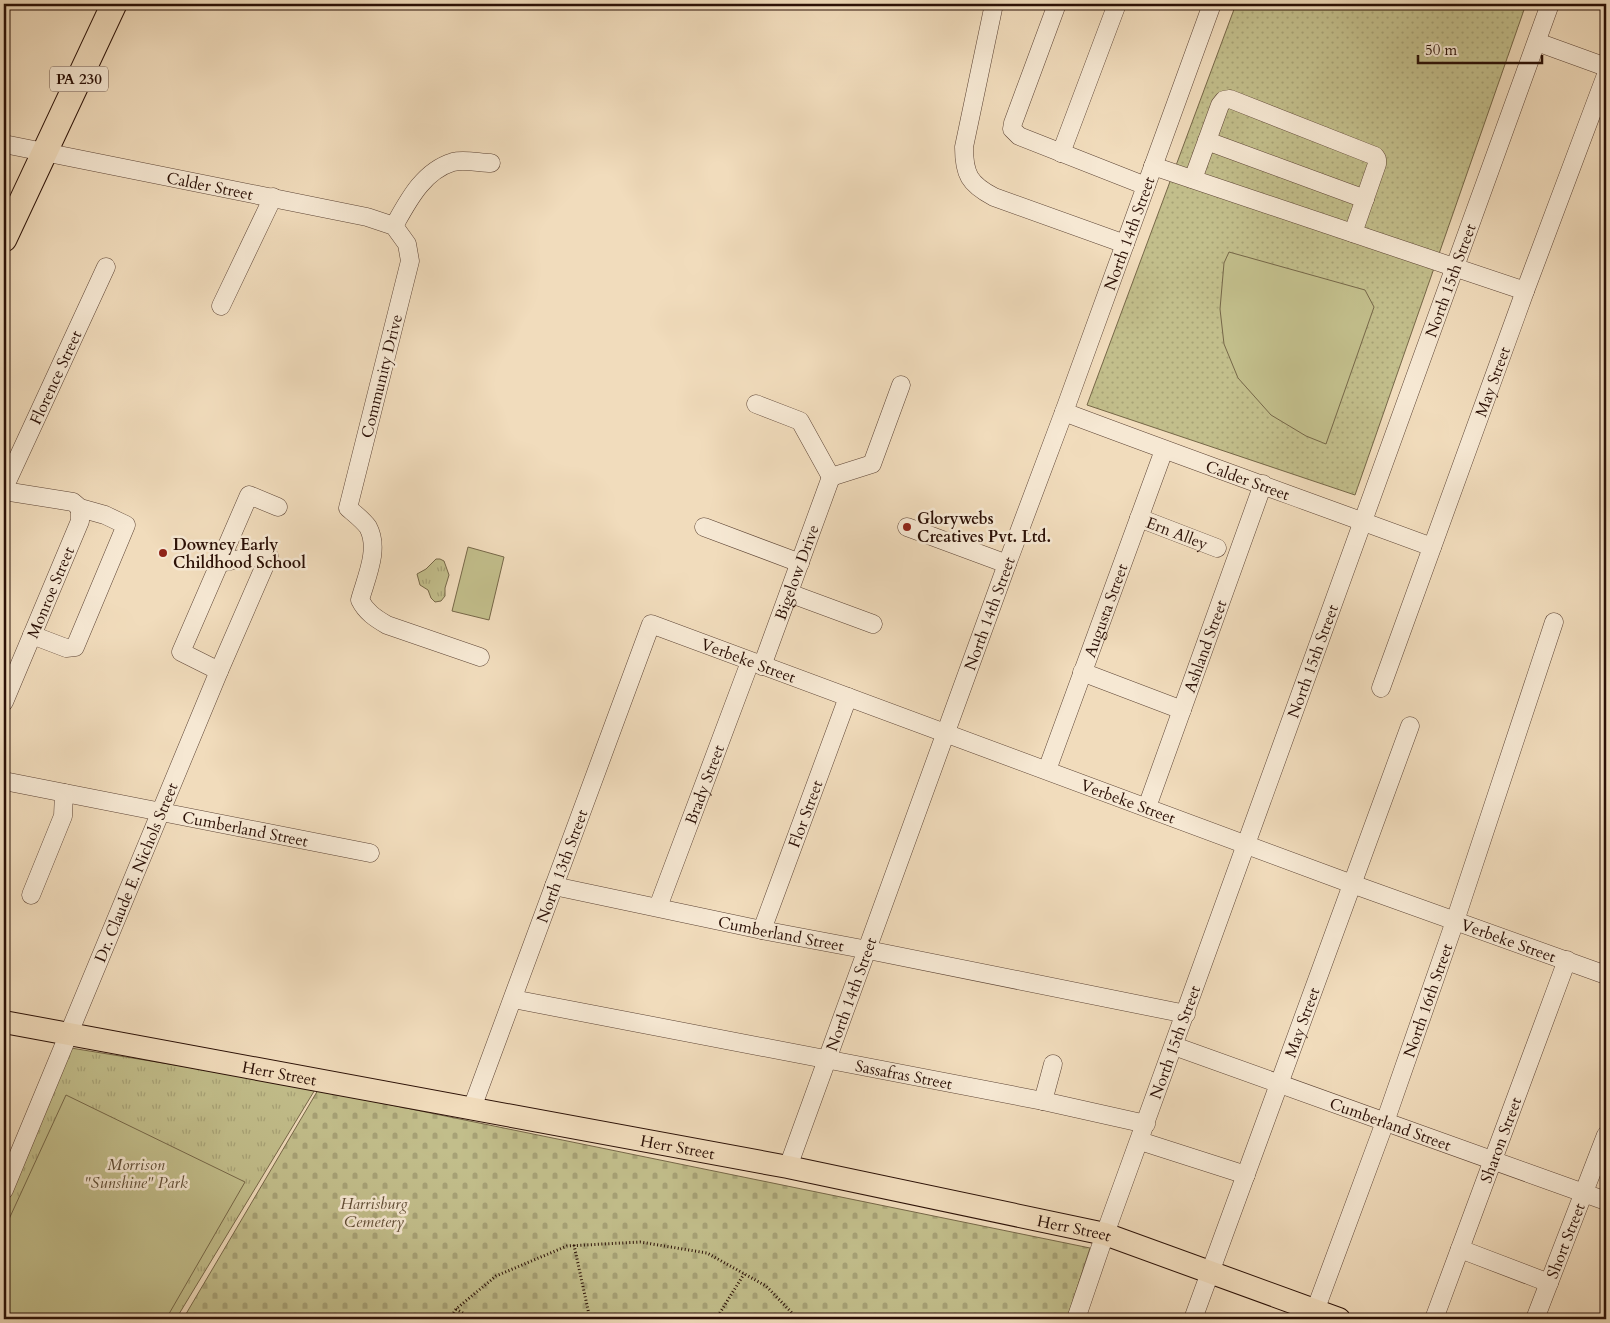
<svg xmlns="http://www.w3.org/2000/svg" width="1610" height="1323" font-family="Cardo,serif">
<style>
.grass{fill:url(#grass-dots);stroke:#766748}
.cemetery{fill:url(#cemetery-stones);stroke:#766748}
.park{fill:url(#park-tufts);stroke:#766748}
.pitch{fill:#c2be8b;stroke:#766748}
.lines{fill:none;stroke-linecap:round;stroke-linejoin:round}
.minor-casing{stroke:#5c4334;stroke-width:19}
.major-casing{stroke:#2b1006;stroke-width:24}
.highway-casing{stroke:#2b1006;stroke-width:27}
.path{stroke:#2b1006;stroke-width:3;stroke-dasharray:1 2.5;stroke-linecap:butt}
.minor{stroke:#f6e8d3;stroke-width:18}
.major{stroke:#f1dcbc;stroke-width:22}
.highway{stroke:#f1dcbc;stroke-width:25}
.poi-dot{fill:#8f2418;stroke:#f6e8d3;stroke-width:2}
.labels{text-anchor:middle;stroke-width:5;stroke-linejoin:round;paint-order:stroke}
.shield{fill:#f6e8d3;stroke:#685144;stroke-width:1}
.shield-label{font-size:15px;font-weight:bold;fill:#2b1006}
.street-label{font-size:16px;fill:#2b1006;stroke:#f6e8d3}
.poi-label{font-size:16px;font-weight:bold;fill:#2b1006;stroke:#f6e8d3;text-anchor:start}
.park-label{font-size:16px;font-style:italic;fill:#604d35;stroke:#f6e8d3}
</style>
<defs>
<pattern id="grass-dots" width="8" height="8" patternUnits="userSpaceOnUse" patternTransform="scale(1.25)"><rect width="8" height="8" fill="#c2be8b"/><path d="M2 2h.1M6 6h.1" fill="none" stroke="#a7a276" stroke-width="1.8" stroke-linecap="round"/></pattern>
<pattern id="cemetery-stones" width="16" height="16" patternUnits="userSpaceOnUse" patternTransform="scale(1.25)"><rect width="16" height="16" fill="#c2be8b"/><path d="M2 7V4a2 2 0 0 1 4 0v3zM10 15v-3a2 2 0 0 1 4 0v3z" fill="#a7a276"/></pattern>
<pattern id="park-tufts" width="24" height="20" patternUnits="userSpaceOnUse" patternTransform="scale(1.25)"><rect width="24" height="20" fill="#c2be8b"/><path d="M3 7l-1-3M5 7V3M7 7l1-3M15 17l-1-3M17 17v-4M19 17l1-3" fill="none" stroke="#a7a276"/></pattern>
</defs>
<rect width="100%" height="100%" fill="#f1dcbc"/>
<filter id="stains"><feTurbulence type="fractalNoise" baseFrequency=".004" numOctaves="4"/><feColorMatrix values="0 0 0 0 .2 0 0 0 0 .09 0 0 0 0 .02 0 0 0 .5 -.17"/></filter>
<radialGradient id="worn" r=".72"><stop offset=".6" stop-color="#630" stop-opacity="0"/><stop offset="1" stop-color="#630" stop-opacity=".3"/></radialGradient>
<path class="grass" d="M1236,4H1526L1355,495L1087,405Z"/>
<path class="cemetery" d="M318,1090L1090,1248L1067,1319H183Z"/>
<g class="park">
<path d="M436,559H440L444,561L449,575L445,588V596L441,601L435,602L431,598L428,590L420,585L417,574L426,569Z"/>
<path d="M71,1048L316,1088L176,1319H4V1204Z"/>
</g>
<g class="pitch">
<path d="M1229,252L1365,290L1374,307L1326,444L1306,436L1271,415L1238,378L1224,344L1220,309L1224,263Z"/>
<path d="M468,547L504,557L489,620L452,611Z"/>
<path d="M66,1095L245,1182L166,1319H4V1230Z"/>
</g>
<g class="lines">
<defs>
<g id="minor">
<path d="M994,4L964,147C964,174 969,184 994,197L1125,244"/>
<path d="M1057,4L1013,123L1012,129L1019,136L1146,186"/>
<path d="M1537,42L1606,67"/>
<path d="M1207,141L1365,199"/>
<path id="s1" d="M4,144L367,217L394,226L407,244L410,261L348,508C355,514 363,520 368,527C380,549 366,578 360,600C366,612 375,618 387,625L480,657"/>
<path d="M1061,153L1117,4"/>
<path d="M1153,166L1525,291"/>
<path d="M1193,179L1220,105L1224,100L1230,99L1375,156L1377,159V164L1353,233"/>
<path d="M394,226C408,201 423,171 453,162C464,159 480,163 491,163"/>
<path d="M221,306L273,197"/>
<path d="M756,404L800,421L831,477"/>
<path id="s2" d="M1064,412C1186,458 1310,502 1432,547"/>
<path d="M831,477L872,464L901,385"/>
<path id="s3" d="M4,488L106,267"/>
<path d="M4,491L73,502L80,508L105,515L126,525L75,647L66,648L32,635"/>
<path id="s4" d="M1139,518L1217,548"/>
<path d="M704,527L800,563"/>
<path d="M907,527L1007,564"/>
<path d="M789,593L873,624"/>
<path id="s5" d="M762,666L831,477"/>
<path d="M219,671L181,652L249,495L278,507"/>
<path d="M1082,672L1182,710"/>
<path id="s6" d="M1381,688L1525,291L1606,75"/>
<path id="s7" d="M4,702L80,521V508"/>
<path id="s8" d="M1047,770L1164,450"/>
<path id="s9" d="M4,781L370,853"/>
<path id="s10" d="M1147,807L1263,484"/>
<path id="s11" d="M554,886L762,930L868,950L1186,1014"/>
<path d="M31,895L63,816L64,793"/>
<path id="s12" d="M658,907L750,662"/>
<path id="s13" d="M762,930L848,697"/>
<path id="s14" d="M513,999L1043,1101L1146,1124"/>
<path id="s15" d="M1174,1046L1606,1201"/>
<path d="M1043,1101L1053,1064"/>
<path id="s16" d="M472,1108L651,624L1352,884L1606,975"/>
<path d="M1140,1141L1246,1175"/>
<path id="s17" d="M788,1167L1007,564L1064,412L1212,4"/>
<path id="s18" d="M4,1190L219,671L269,556L249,557L220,563"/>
<path d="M1460,1249L1549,1283"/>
<path id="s19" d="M1076,1319L1105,1234L1550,4"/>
<path id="s20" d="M1193,1319L1410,726"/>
<path id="s21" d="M1312,1319L1385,1122L1455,921L1554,622"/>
<path id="s22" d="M1434,1319L1567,960"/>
<path id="s23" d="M1535,1319L1606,1135"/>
</g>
<g id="major">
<path id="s24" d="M4,1022L788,1167L1105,1234L1339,1319"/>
</g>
<path id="highway" d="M4,239L114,4"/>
</defs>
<use href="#minor" class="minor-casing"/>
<use href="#major" class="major-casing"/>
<use href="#highway" class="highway-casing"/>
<g class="path">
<path d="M574,1245L590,1319"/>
<path d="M456,1309L473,1319"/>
<path d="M450,1319L456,1309L496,1276L567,1246L640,1242L707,1253L766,1286L798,1319"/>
<path d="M716,1319L744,1274"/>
</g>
<use href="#minor" class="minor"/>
<use href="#major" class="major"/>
<use href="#highway" class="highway"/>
</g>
<g class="poi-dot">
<circle cx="907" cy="527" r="5"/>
<circle cx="163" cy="553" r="5"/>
</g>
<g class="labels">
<rect class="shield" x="50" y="66.5" width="58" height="25" rx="4"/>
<g class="shield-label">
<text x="79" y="84">PA 230</text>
</g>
<g class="street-label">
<text dy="6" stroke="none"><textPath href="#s1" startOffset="210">Calder Street</textPath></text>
<text dy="6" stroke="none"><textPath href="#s17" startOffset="994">North 14th Street</textPath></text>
<text dy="6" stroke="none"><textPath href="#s19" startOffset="1104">North 15th Street</textPath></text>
<text transform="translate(381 376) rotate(-76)" y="6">Community Drive</text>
<text dy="6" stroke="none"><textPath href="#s3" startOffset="122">Florence Street</textPath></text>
<text dy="6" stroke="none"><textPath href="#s6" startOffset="326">May Street</textPath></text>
<text dy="6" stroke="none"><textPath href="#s2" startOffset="196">Calder Street</textPath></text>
<text dy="6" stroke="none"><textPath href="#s4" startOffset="41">Ern Alley</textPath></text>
<text dy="6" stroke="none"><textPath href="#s5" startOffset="100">Bigelow Drive</textPath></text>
<text dy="6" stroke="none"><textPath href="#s7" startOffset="119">Monroe Street</textPath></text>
<text dy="6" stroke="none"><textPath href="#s8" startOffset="170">Augusta Street</textPath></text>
<text dy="6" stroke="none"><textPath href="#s17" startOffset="589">North 14th Street</textPath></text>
<text dy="6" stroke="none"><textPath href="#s10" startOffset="171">Ashland Street</textPath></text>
<text dy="6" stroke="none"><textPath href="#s16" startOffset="620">Verbeke Street</textPath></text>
<text dy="6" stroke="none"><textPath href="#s19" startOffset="699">North 15th Street</textPath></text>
<text dy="6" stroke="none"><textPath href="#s12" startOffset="131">Brady Street</textPath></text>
<text dy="6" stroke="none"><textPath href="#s16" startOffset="1025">Verbeke Street</textPath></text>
<text dy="6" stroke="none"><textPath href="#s13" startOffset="124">Flor Street</textPath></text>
<text dy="6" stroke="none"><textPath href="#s9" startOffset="246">Cumberland Street</textPath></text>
<text dy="6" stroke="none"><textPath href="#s16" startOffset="258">North 13th Street</textPath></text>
<text dy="6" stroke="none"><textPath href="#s18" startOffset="344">Dr. Claude E. Nichols Street</textPath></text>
<text dy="6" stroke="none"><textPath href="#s11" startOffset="232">Cumberland Street</textPath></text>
<text dy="6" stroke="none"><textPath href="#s16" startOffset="1430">Verbeke Street</textPath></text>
<text dy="6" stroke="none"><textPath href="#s17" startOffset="184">North 14th Street</textPath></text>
<text dy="6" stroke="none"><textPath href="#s21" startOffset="339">North 16th Street</textPath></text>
<text dy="6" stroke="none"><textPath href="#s20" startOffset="316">May Street</textPath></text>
<text dy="6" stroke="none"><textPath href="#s19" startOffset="294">North 15th Street</textPath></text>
<text dy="6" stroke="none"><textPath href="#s24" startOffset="280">Herr Street</textPath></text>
<text dy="6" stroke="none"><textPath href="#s14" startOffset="398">Sassafras Street</textPath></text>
<text dy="6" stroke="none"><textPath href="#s15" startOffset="230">Cumberland Street</textPath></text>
<text dy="6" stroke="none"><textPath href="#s22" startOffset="191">Sharon Street</textPath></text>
<text dy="6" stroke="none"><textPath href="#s24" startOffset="685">Herr Street</textPath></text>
<text dy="6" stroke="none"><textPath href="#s24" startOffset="1090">Herr Street</textPath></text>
<text dy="6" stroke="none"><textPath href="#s23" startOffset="84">Short Street</textPath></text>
</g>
<g class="poi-label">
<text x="917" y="524">Glorywebs<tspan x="917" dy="18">Creatives Pvt. Ltd.</tspan></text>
<text x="173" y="550">Downey Early<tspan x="173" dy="18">Childhood School</tspan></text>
</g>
<g class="park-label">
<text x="136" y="1170">Morrison<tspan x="136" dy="18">"Sunshine" Park</tspan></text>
<text x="374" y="1209">Harrisburg<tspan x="374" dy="18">Cemetery</tspan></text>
</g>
</g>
<rect width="1610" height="1323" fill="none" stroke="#f1dcbc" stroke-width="20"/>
<rect x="5" y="5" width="1600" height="1313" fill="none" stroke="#2b1006" stroke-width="2.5"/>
<rect x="10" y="10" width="1590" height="1303" fill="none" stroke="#2b1006"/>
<path d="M1418 55v8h124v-8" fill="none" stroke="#2b1006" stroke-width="2.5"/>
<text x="1425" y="55" font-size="15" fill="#2b1006" stroke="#f6e8d3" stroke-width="4" paint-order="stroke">50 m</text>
<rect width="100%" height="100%" filter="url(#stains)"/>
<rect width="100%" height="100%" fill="url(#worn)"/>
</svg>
